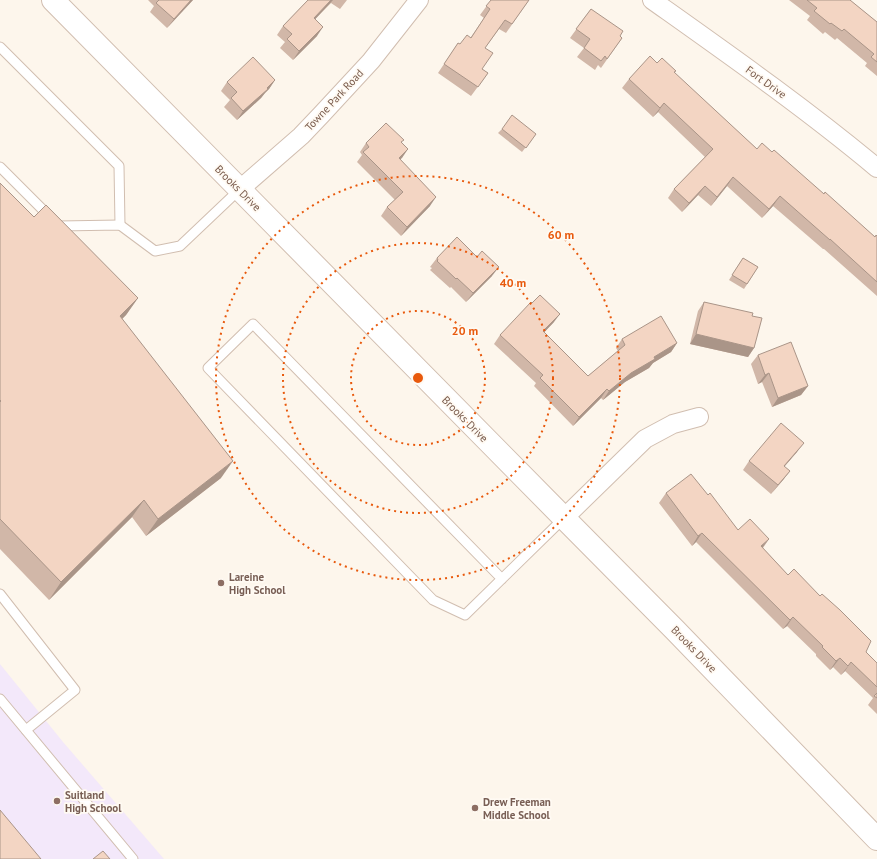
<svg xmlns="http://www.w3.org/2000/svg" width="877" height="859" font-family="'PT Sans',sans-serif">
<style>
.education{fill:#f3e8fa}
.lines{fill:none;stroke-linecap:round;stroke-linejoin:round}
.service-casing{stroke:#d1beb0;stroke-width:11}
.minor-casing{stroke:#d1beb0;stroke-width:20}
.tertiary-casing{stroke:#d1beb0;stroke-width:24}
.service{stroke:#fff;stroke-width:9}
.minor{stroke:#fff;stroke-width:18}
.tertiary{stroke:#fff;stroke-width:22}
.wall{fill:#d1b7a8}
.shaded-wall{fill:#aa9588}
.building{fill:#f3d5c3;stroke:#aa9588}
.ring{fill:none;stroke:#e8590c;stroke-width:2;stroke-dasharray:2 4}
.education-dot{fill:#8d6e63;stroke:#fffaf3;stroke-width:1.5}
.labels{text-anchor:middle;stroke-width:3.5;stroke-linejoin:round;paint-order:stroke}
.street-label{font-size:11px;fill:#7a5c4d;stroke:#fffaf3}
.education-label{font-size:11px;font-weight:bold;fill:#785e54;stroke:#fffaf3;text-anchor:start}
.centre{fill:#e8590c;stroke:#fffaf3;stroke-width:2}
.ring-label{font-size:12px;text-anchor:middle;font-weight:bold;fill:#e8590c;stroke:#fffaf3;stroke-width:3.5;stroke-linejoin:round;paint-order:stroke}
</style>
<rect width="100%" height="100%" fill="#fdf6ec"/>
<path class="education" d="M0,664L63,742L164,859H0Z"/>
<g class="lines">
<defs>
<g id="service">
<path d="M0,47L119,166L120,225"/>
<path d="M0,167L59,226L120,225L155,251L180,246L239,190"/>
<path d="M502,579L253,324L208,368L433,600L465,615L564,518"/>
<path d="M0,594L75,690L26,730"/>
<path d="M0,699L133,859"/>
</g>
<g id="minor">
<path d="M652,0C728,54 805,108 877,168"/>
<path d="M239,190L301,136L321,115L371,61L419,0"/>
<path d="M564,518L645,439L673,424L699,417"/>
</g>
<path id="tertiary" d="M53,0L564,518L675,630L877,839"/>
</defs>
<use href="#service" class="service-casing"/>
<use href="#minor" class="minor-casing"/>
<use href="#tertiary" class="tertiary-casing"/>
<use href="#service" class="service"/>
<use href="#minor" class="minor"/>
<use href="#tertiary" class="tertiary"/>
</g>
<g class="wall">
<path d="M148,0H193L167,28L150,12L154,6Z"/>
<path d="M308,0H347L340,9L331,3L315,19L317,36L293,60L280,48L285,42L277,35L283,26Z"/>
<path d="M491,0H529L506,33L499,29L485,48L482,69L488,73L471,96L438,73L458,43L460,44L471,37L484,18L480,15Z"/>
<path d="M789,0H851V1L877,22V76L865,66L867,63L837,38L835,40L825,32L823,34L807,20L810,16Z"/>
<path d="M591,9L622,38L601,68L598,65L595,70L577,57L584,48L570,38Z"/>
<path d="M657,63L674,73L757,149L772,152L824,194L875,237L877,236V296L824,249H823L773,206L762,218L727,186L711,206L698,195L682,212L668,198L674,189L705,157L658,112L653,117L622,88L629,79Z"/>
<path d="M275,80L269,89L265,93L261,98L237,120L224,107L230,100L221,91L227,82Z"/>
<path d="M502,129L536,134L522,152L498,133Z"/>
<path d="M366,143H402L408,149L400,159L430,206L401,236L381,216L387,207L395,200L357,162L362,155L360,152Z"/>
<path d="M0,183L34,217L138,298L126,315L122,319L221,478L146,536L132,517L49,600L0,549Z"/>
<path d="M437,258L492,276L466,302L451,287L450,288L430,270L432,268L430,267Z"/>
<path d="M743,258L758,267L744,289L729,280Z"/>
<path d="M704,302L752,316L754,348L748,357L690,344L698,311Z"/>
<path d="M554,322L544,332L588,376L618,351L616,348L622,339L677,343L671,352L653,363L649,368L625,382L603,400L601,398L573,426L534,386L536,383L494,344L500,335Z"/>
<path d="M758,355L808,386L801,395L772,407L762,382L758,384L751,364Z"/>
<path d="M797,452L784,467L790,471L783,480L771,494L743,470L749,461Z"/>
<path d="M666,493L708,495L738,530L769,539L763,548L788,575L877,663V714L868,705L873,698L845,671L841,675L833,667L830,670L816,656V654L787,626L783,629L696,542L692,546L659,503Z"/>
</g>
<g class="shaded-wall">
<path d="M191,0H193L167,28L174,19Z"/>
<path d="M331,0H333L308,27L314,18Z"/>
<path d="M323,27L317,36L293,60L299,51Z"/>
<path d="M275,80L269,89L265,93L261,98L237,120L243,111Z"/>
<path d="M664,103L658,112L653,117L660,108Z"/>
<path d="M408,149L402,158L392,167L399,158Z"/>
<path d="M733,177L727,186L711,206L717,197Z"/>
<path d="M705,186L698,195L682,212L689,203Z"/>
<path d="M780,196L773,206L762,218L769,209Z"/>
<path d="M436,197L430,206L401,236L407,227Z"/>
<path d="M499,267L492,276L466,302L473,293Z"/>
<path d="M138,298L126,315L108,333L120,316Z"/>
<path d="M560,314L554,322L537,340L543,331Z"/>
<path d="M696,334L754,348L748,357L690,344Z"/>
<path d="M677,343L671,352L653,363L649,368L625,382L603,400L609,391L631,373L654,357Z"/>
<path d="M769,373L762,382L758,384L765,375Z"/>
<path d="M808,386L801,395L772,407L778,398Z"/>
<path d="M607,389L601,398L573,426L579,417Z"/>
<path d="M804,443L797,452L777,475L784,466Z"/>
<path d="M233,461L221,478L146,536L158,519Z"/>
<path d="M790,471L783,480L771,494L778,485Z"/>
<path d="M144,500L132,517L49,600L61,582Z"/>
<path d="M702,533L696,542L692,546L698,536Z"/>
<path d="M769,539L762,548L761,546Z"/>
<path d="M793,617L787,626L783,629L790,620Z"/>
<path d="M840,658L833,667L830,670L836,661Z"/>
<path d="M851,662L845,671L841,675L848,666Z"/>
</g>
<g class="building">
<path d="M159,0H191L174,19L156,3Z"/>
<path d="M308,0H331L314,18L323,27L299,51L287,39L292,34L283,26Z"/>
<path d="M491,0H529L512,24L505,20L485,48L493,53L482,69L488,73L478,87L444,64L458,43L460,44L467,35L471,38L490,9L486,6Z"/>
<path d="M807,0H851H850L877,22V62L871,57L874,54L844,29L842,31L831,23L830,24L814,11L817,8Z"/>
<path d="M591,9L623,31L620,36L622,38L607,59L605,56L601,61L584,48L590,39L576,29Z"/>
<path d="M650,56L657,63L662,58L676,71L674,72L757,149L762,143L772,152L774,150L824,194L825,192L875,237L876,235L877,236V282L830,239V240L780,196L769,209L733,177L717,197L705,186L689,203L674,189L713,149L664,103L660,108L629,79Z"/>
<path d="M253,57L275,80L267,88L268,89L243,111L231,98L237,92L227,82Z"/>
<path d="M512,115L536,134L526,148L502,129Z"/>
<path d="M386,123L404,140L401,142L408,149L399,158L436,197L407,227L387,207L403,192L363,152L369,147L366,143Z"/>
<path d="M0,183L34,217L46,205L138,298L120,316L233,461L158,519L144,500L61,582L0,519V402L1,401L0,400Z"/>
<path d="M457,237L477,257L482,251L499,267L473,293L457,278L456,279L437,261L438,260L437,258Z"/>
<path d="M743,258L758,267L747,284L732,275Z"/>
<path d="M540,295L560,314L543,331L588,376L625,345L622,339L661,316L677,343L654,357L655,359L631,373L609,391L607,389L579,417L540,378L543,375L500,335L531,302L532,303Z"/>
<path d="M704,302L753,313L752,316L762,318L754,348L696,334Z"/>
<path d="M791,342L808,386L778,398L769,373L765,375L758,355Z"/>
<path d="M781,423L804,443L784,466L790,471L778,485L749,461Z"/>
<path d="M691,474L708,495L710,493L738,530L750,519L769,539L761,546L788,575L794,569L820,596L822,594L840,610L871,641L866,652L877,663V687L851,662L848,666L840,658L836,661L822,647L823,646L793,617L790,620L702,533L698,536L666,493Z"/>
<path d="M877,693V698L874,696Z"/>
<path d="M0,810L41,859H0Z"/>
<path d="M103,851L110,859H93Z"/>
</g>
<g class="ring">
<circle cx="418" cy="378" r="67"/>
<circle cx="418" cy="378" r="135"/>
<circle cx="418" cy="378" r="202"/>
</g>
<g class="education-dot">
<circle cx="221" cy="583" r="4"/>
<circle cx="57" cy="801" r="4"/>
<circle cx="475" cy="808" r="4"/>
</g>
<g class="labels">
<g class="street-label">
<text transform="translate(766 82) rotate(36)" y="4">Fort Drive</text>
<text transform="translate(334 100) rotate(-47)" y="4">Towne Park Road</text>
<text transform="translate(238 188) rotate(45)" y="4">Brooks Drive</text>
<text transform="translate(465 419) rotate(45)" y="4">Brooks Drive</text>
<text transform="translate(694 649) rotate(46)" y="4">Brooks Drive</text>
</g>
<g class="education-label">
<text x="229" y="581">Lareine<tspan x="229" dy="13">High School</tspan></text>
<text x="65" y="799">Suitland<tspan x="65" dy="13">High School</tspan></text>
<text x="483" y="806">Drew Freeman<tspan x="483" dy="13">Middle School</tspan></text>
</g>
</g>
<circle cx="418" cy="378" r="6" class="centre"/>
<g class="ring-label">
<text x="561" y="239">60 m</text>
<text x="513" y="287">40 m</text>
<text x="465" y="335">20 m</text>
</g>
</svg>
